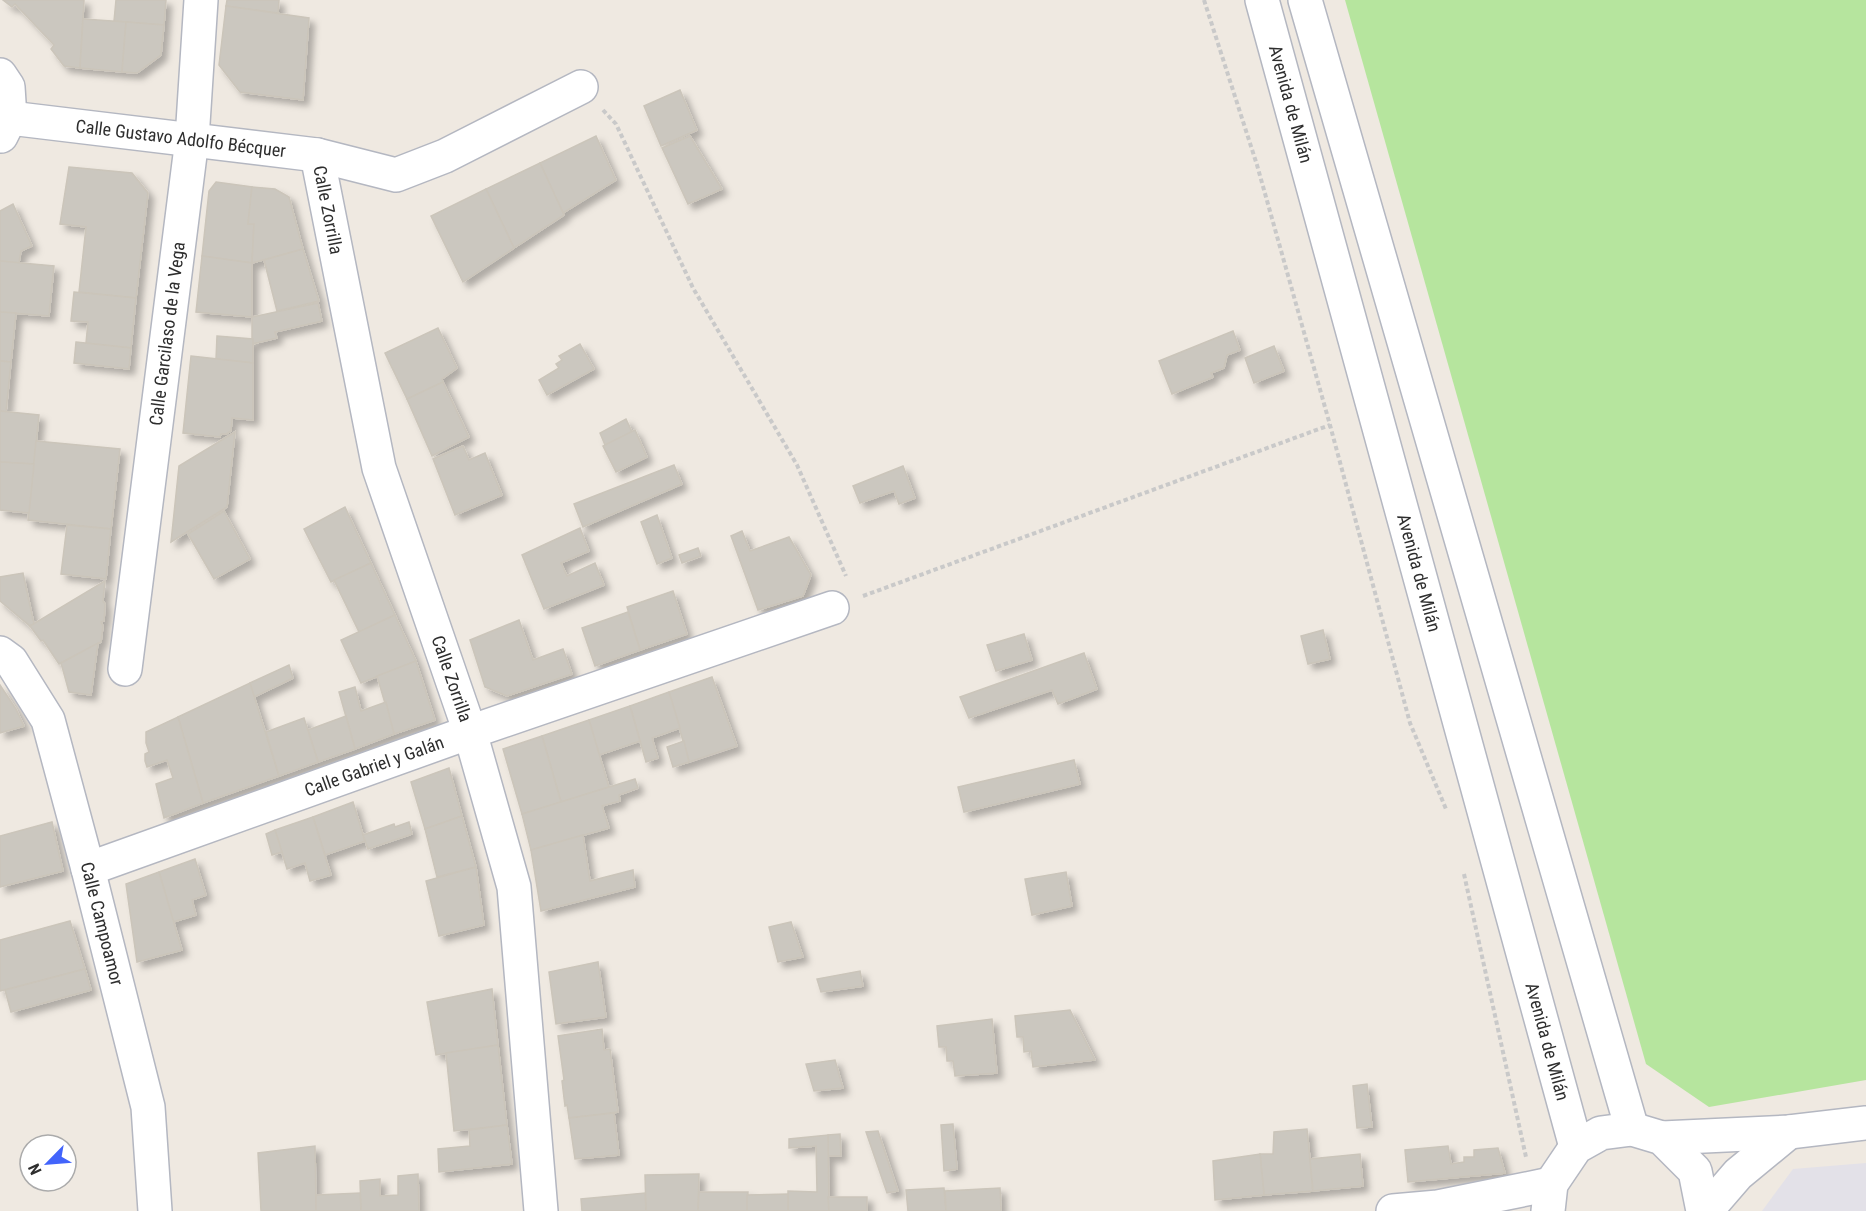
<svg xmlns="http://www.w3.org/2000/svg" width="1866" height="1211" font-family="'Roboto Condensed',sans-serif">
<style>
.industrial{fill:#e3e1e8}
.green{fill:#b6e59e}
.building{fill:#cbc7bf;stroke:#cbc5ba;stroke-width:1.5;filter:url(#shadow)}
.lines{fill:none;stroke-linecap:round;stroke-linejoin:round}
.minor-casing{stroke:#b4b7c1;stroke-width:36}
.path{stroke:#c9c9c9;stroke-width:4;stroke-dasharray:4.5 3;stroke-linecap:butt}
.minor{stroke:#fff;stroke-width:33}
.labels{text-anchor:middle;stroke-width:4.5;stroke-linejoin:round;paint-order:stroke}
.street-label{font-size:18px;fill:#2e2e2e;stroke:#fff}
</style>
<defs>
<filter id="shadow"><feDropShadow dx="5.5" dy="5.5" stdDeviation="3" flood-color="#0004"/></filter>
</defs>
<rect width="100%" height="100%" fill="#efe9e1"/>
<path class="industrial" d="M1866,1163V1211H1762L1793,1169Z"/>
<path class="green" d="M1345,0H1866V1080L1709,1107L1646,1064Z"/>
<g class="building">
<path d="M3,0H84L80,68L64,66L51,49L54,45L15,4L12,7Z"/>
<path d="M116,0H166L164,25L114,21Z"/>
<path d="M227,0H279L278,13L226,6Z"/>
<path d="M226,6L309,18L303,100L240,92L219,65Z"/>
<path d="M83,19L126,22L122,72L80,68Z"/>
<path d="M126,22L164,25L161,55L137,73L122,72Z"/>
<path d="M680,90L697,130L661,146L644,106Z"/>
<path d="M596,136L616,180L563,213L540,163Z"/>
<path d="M690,136L722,189L688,204L662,148Z"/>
<path d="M540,163L564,215L514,248L486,189Z"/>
<path d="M69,167L132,173L148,193L136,298L79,292L86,227L60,224Z"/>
<path d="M216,182L252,187L248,224H254L252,263L202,256L209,191Z"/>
<path d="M252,187L275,189L289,197L303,249L252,263L254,224H248Z"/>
<path d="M486,189L514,248L463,282L431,216Z"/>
<path d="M13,204L32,246L21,251L19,263L0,261V211Z"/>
<path d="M303,249L319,301L277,311L264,260Z"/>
<path d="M202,256L252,263V317L196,312Z"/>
<path d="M0,261L54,266L49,316L0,312Z"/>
<path d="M74,292L136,298L131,348L86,343L88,322L71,321Z"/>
<path d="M318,303L322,321L275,332L277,338L252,344V317Z"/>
<path d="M0,312L16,313L11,362L0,361Z"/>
<path d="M438,328L457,368L442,379L443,382L407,399L385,353Z"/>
<path d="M1233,331L1240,350L1227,355L1224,368L1211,373L1213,377L1172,394L1159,361Z"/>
<path d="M217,336L253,339V363L216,359Z"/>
<path d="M76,342L131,348L129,369L74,363Z"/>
<path d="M580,344L594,369L547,395L539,380L559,368L556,364L562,360L559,356Z"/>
<path d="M1274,346L1284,371L1254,383L1245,358Z"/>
<path d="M191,356L253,363V420L232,418L231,431L226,434H221L220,437L183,433Z"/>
<path d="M0,361L11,362L6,412L0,411Z"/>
<path d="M443,382L469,437L432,456L407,399Z"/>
<path d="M0,411L39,415L34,464L0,462Z"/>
<path d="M626,419L632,432L605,445L600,433Z"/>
<path d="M635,430L647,457L616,472L603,446Z"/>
<path d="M235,432L227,507L171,542L179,466Z"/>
<path d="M36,441L120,449L111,529L28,520Z"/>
<path d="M463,446L469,460L485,453L502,495L455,515L433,459Z"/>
<path d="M0,462L34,464L29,513L0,510Z"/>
<path d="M674,465L682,484L583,527L574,504Z"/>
<path d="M903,466L915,498L899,504L894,491L860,503L853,486Z"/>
<path d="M345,507L371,563L331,582L304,529Z"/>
<path d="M224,511L250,559L214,579L188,534Z"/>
<path d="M657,515L672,558L657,564L641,522Z"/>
<path d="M67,525L111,529L106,579L61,574Z"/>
<path d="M580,528L589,551L561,563L567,576L595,563L604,585L544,609L522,555Z"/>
<path d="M742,531L750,551L789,537L811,575L803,596L758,610L731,536Z"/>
<path d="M698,548L701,556L682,563L679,555Z"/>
<path d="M371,563L395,615L359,632L334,580Z"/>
<path d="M23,573L34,624L30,626L0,601V577Z"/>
<path d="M105,581L103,601L105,604L104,621L101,622L103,626L101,642L59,664L43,640L41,641L30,626Z"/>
<path d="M673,591L687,634L640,650L627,607Z"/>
<path d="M628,612L640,650L595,666L582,628Z"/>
<path d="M395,615L416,661L361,683L341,640Z"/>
<path d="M519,620L533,660L563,649L572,674L507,696L485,687L470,640Z"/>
<path d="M1323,630L1330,659L1308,664L1301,636Z"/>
<path d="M1024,634L1032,660L996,671L987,645Z"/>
<path d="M98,643L91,695L69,692L61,663Z"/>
<path d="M1084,653L1097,689L1058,704L1052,690L969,718L960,697Z"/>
<path d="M416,661L435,720L394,734L377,676Z"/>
<path d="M289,665L293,678L254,697L250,683Z"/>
<path d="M712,677L737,746L689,762L669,692Z"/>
<path d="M250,683L279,776L203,803L178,717Z"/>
<path d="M0,685L16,709L24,726L0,733Z"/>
<path d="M355,687L361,711L386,702L394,734L355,749L339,692Z"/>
<path d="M669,692L680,728L652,738L658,758L646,762L630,706Z"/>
<path d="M630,706L640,741L599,755L589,720Z"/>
<path d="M346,716L355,749L318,762L308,730Z"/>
<path d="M178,717L203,803L164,818L156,784L173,778L167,760L147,767L145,761V754L149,752L146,743V732Z"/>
<path d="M304,718L318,762L279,776L266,732Z"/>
<path d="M589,720L609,787L561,802L542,736Z"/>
<path d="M542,736L561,802L522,814L503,749Z"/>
<path d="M684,741L689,762L673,767L667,747Z"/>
<path d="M1074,760L1080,784L964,812L958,787Z"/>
<path d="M449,768L462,816L425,829L411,782Z"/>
<path d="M635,779L638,788L619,795L620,801L602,806L609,828L531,850L522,814Z"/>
<path d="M353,802L365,841L325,855L313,817Z"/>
<path d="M462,816L476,867L437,877L425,829Z"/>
<path d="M313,817L331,875L310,881L305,863L287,869L275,830Z"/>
<path d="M52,822L63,871L0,887V836Z"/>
<path d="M409,822L412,834L368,849L363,835L394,824L395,827Z"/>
<path d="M275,830L282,852L272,855L266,834Z"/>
<path d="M583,835L590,881L633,870L635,887L541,911L531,850Z"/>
<path d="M195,859L206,895L192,900L196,915L173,922L159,872Z"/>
<path d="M476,867L484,925L439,936L426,881Z"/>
<path d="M159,872L182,950L137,962L126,884Z"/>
<path d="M1066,872L1072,906L1032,915L1025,879Z"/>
<path d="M70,921L85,969L0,991V940Z"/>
<path d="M791,922L803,957L778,962L769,927Z"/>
<path d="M598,962L606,1017L556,1024L549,972Z"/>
<path d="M85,969L91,990L11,1012L5,990Z"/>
<path d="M860,971L863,986L821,992L817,979Z"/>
<path d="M492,989L498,1045L436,1055L427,1002Z"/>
<path d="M1070,1010L1095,1060L1033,1067L1031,1051L1024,1052L1023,1037H1017L1015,1016Z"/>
<path d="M992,1019L997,1073L955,1076L953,1061H947L946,1047H939L937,1026Z"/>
<path d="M602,1029L604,1050L610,1049L618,1112L569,1118L567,1105L565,1106L562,1081L564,1080L558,1036Z"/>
<path d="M498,1045L507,1125L454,1131L446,1053Z"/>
<path d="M835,1060L843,1088L814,1091L806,1064Z"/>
<path d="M1367,1084L1372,1127L1357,1128L1353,1086Z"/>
<path d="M614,1113L619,1155L575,1159L569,1118Z"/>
<path d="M953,1124L957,1169L944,1171L941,1125Z"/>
<path d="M507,1125L512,1164L439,1172L438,1149L470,1146L469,1130Z"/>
<path d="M1307,1129L1313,1191L1264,1195L1260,1154H1273L1274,1132Z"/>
<path d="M878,1131L898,1191L887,1193L866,1132Z"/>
<path d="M840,1134L841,1156H828V1135Z"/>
<path d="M828,1135L829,1211H788V1191L817,1192L816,1146L789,1148V1139Z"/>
<path d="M315,1146L316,1211H261L258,1153Z"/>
<path d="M1448,1146L1451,1164L1464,1162V1157H1474V1150L1498,1148L1505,1173L1408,1182L1405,1150Z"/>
<path d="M1260,1154L1264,1195L1215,1200L1213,1161Z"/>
<path d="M1360,1154L1363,1186L1313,1191L1310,1159Z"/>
<path d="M418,1174L419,1211H361L360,1181L380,1179V1196L398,1195V1176Z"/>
<path d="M699,1174L698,1211H646L645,1175Z"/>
<path d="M944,1188L946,1211H908L906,1190Z"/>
<path d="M1000,1188L1001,1211H946L945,1191Z"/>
<path d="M699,1192H748L747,1211H698Z"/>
<path d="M360,1193L361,1211H316V1195Z"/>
<path d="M645,1193L646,1211H582L581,1199Z"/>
<path d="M788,1194V1211H747V1195Z"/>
<path d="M828,1197H867V1211H829Z"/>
</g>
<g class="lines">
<defs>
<g id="minor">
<path id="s1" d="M1262,0L1576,1147"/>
<path d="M1305,0L1632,1129"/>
<path d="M0,75L8,87L10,118L1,136"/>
<path id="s2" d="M10,118L317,155L396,175L445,156L581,87"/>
<path id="s3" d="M317,155L379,468L470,732L514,887L541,1211"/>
<path id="s4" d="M0,653L11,661L48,720L88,869L148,1107L155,1211"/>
<path id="s5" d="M125,669L192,139L201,0"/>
<path id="s6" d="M88,869L470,732L832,608"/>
<path d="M1662,1138L1789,1132L1866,1123"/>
<path d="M1393,1211L1438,1207L1551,1184"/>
<path d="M1548,1211L1551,1184L1576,1147L1601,1133L1632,1129L1662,1138L1695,1171L1703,1211"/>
<path d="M1706,1211L1738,1174L1789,1132"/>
</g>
</defs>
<use href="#minor" class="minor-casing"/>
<g class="path">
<path d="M1204,0L1257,165L1330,425L1410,723L1446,809"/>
<path d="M603,110L616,124L693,288L797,465L846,576"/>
<path d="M863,596L1330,425"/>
<path d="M1464,874L1526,1157"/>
</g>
<use href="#minor" class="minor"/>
</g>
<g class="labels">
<g class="street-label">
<text dy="6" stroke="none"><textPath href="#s1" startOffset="108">Avenida de Milán</textPath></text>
<text dy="6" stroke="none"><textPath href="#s2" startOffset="172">Calle Gustavo Adolfo Bécquer</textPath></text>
<text dy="6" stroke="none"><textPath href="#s3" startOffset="56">Calle Zorrilla</textPath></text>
<text dy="6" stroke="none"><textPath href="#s5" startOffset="338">Calle Garcilaso de la Vega</textPath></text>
<text dy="6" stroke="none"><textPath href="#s1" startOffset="594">Avenida de Milán</textPath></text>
<text dy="6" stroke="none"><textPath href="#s3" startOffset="542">Calle Zorrilla</textPath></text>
<text dy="6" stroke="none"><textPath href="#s6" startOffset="304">Calle Gabriel y Galán</textPath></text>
<text dy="6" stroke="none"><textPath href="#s4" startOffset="294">Calle Campoamor</textPath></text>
<text dy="6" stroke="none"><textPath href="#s1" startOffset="1080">Avenida de Milán</textPath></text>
</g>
</g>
<g transform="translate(48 1163) rotate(245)"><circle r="28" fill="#ffffff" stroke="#ababab" stroke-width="1.5"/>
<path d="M0-4.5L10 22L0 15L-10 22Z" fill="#4264fb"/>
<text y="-9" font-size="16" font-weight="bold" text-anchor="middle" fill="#2e2e2e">N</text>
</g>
</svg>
